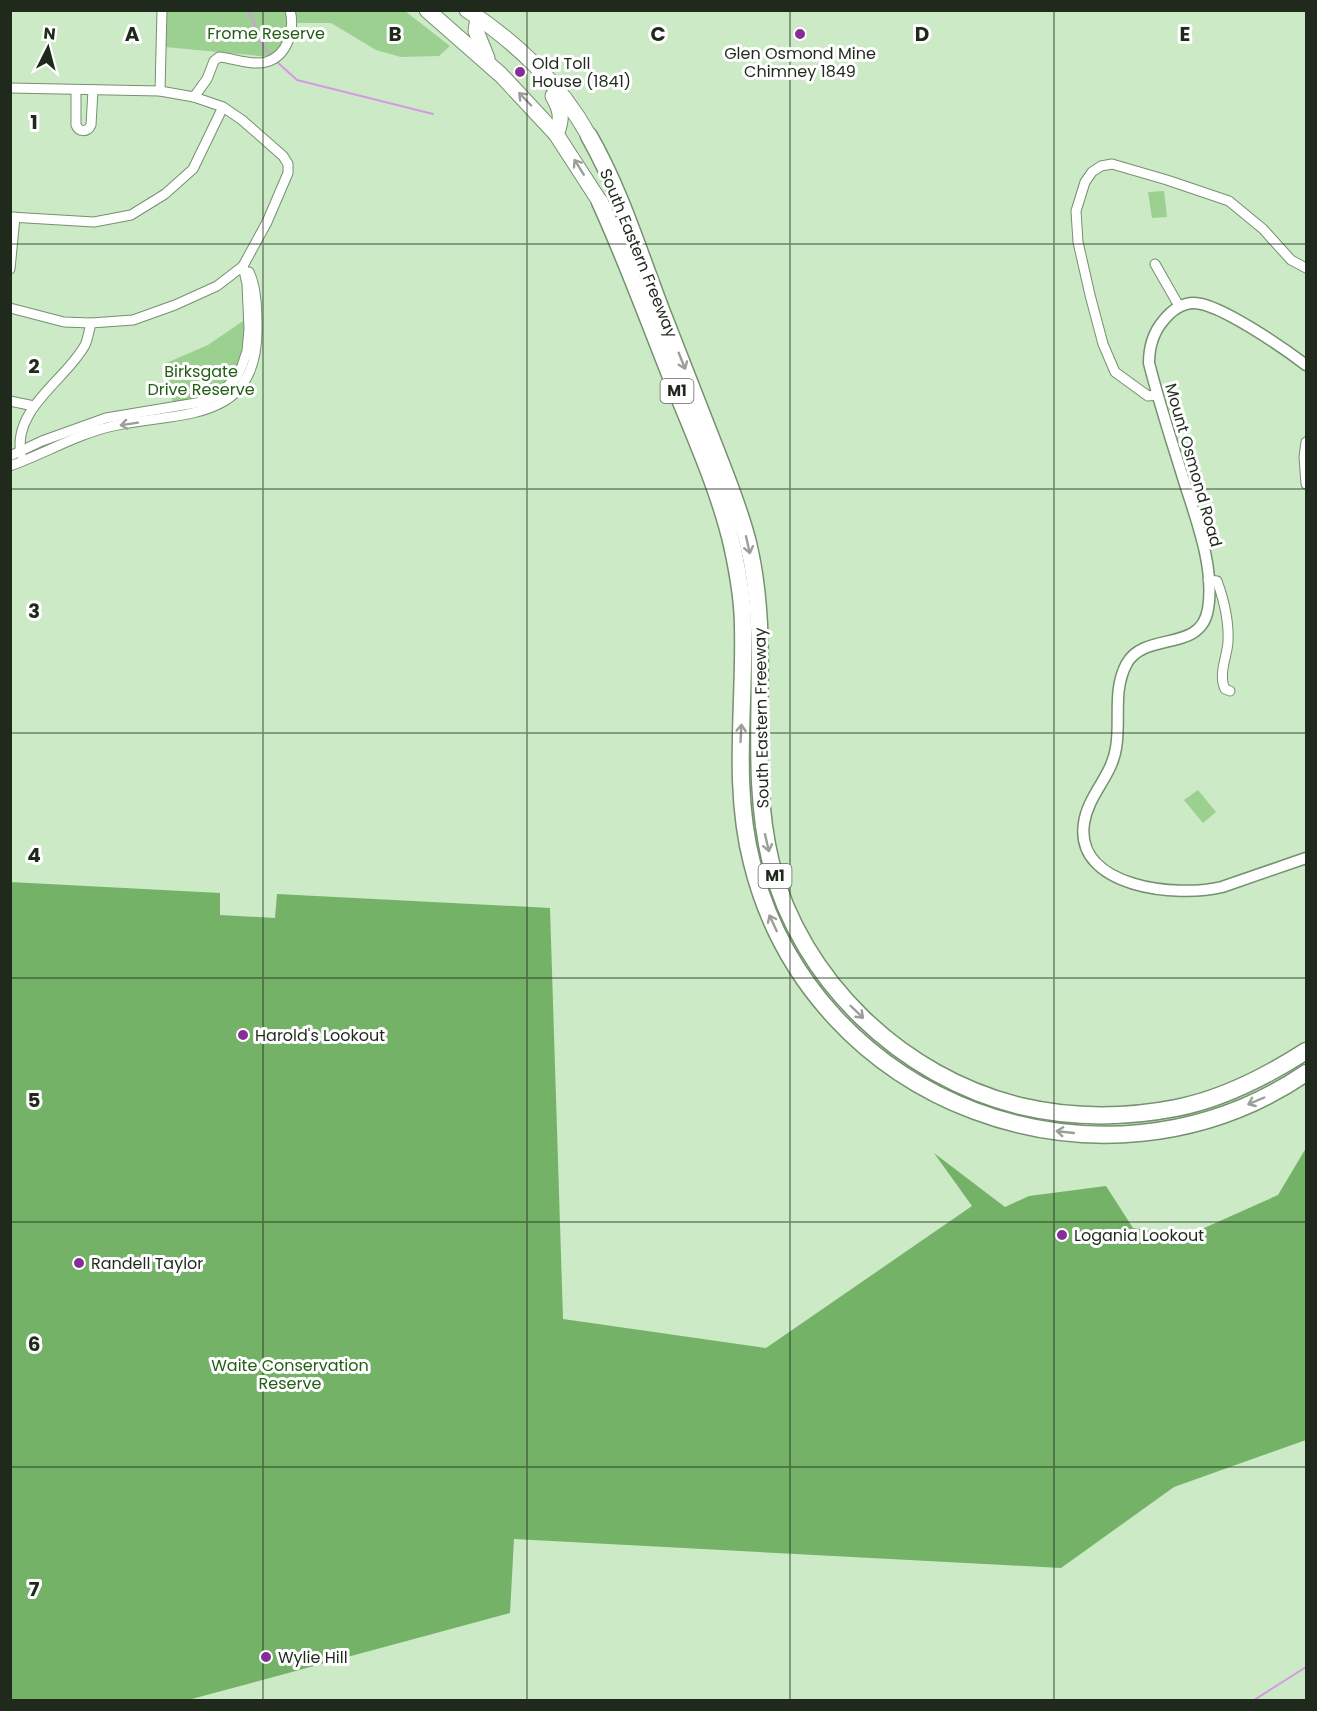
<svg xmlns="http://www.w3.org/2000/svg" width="1317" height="1711" font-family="Poppins,sans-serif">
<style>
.green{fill:#9cd091}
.forest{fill:#74b268}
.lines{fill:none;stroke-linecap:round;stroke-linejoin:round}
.stream{stroke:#d699e3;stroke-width:2}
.minor-casing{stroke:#75916f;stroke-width:11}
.tertiary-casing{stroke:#75916f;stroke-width:13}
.trunk-casing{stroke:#75916f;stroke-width:17}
.motorway-casing{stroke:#75916f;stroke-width:19}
.minor{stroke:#fff;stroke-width:9}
.tertiary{stroke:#fff;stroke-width:10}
.trunk{stroke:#fff;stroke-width:15}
.motorway{stroke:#fff;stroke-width:16}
.oneway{stroke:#9a9f99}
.grid{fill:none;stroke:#1f2a1c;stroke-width:1.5;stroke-opacity:0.55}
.poi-dot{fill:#872d99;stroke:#fff;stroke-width:2}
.labels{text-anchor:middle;stroke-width:6;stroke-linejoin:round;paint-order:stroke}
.shield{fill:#fff;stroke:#626a60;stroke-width:1.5}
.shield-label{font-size:15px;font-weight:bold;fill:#1f2a1c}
.park-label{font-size:16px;fill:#225e14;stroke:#fff}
.poi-label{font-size:16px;fill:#1f2a1c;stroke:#fff;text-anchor:start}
.street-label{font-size:16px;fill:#1f2a1c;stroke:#fff}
.grid-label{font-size:20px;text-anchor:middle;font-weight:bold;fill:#1f2a1c;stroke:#fff;stroke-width:6;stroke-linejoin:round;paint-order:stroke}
</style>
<rect width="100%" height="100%" fill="#cbeac5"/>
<g class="green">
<path d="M167,10L405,11L450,46L439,56L401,57L376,50L331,23H294L288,42L271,57L165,47Z"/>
<path d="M1164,191L1167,217L1152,218L1148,192Z"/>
<path d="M256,312L257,348L236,391L176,417L164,364L208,345Z"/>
<path d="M1198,790L1216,812L1203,823L1184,800Z"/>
</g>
<path class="forest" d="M10,882L220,893V915L275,918L277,894L550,908L563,1319L766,1348L972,1206L934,1153L1005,1207L1029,1196L1106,1186L1133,1228L1184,1237L1278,1195L1306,1148V1440L1174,1487L1061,1568L514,1539L510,1613L188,1700H11Z"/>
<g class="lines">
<g class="stream">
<path d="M249,10L261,42L272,57"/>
<path d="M276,61L297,80L433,114"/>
<path d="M1254,1700L1306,1667"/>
</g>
<defs>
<g id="minor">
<path d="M10,88L160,91L194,97L223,107L242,120L283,156L288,164V173L267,222L243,266L247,284L249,329L247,351L242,366L237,377L218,395L202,402L106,418L42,441L10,456"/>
<path d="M76,90V125C79,132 87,133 91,125L93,90"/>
<path d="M160,91L162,10"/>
<path d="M194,97L207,79L214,61L219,57C233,58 252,66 266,62C288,56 295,29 290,10"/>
<path d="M10,217L94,222L131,215L165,194L193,169L223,107"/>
<path d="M1155,264L1179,306"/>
<path d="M10,269L15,217"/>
<path d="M10,308L64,322L91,323L133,320L175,305L217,286L243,266"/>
<path d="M1157,395L1148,396L1115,372L1103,344L1090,295L1078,242L1076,211L1085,182L1092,172L1101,166L1112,164L1167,180L1229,201L1263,229L1291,260L1306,268"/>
<path d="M10,401L34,406"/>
<path d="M1306,442L1304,457L1306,484"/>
<path d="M21,454C12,409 67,379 85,345C88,339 89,330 91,323"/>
<path d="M10,466C44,454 77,434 113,426C179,411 256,425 257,331C257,313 257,288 249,272"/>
<path d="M1208,580L1217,581C1224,600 1229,622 1228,642C1227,657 1218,674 1225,689L1230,691"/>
</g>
<path id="tertiary" d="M1306,365C1285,349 1219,303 1194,303C1181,303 1171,311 1163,321C1153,333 1149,347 1149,363C1159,403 1172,442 1184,481C1196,519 1215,568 1208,609C1201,653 1146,631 1127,663C1112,690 1121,720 1116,748C1112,776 1088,795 1084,823C1074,888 1178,898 1222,887L1306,858"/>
<g id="trunk">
<path d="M427,10L501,75L556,134L600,202"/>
<path d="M467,10C516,42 561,85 589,136"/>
<path d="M478,18L476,31L487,58"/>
<path d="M553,96C561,110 563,119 556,134"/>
</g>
<g id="motorway">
<path d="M589,136C621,192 640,256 663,315C680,359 698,404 715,448C727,479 740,510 748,543C774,650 745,757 771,863C801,981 902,1077 1020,1106C1071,1118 1125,1118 1176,1108C1223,1099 1267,1076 1306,1051"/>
<path d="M600,202C627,261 649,322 673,382C694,435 719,489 732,545C738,572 743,600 743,628C745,706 732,786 752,863C812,1105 1101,1212 1306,1073"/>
</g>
</defs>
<use href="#minor" class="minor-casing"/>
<use href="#tertiary" class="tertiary-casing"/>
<use href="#trunk" class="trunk-casing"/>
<use href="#motorway" class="motorway-casing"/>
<use href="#minor" class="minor"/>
<use href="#tertiary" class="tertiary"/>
<use href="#trunk" class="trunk"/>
<use href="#motorway" class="motorway"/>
</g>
<defs><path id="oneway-shaft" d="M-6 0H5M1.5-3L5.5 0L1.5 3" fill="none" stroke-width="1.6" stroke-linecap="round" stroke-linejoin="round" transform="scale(1.5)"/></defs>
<g class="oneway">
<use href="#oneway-shaft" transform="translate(525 99) rotate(-134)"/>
<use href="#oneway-shaft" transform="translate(579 167) rotate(-122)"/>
<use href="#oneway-shaft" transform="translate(682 361) rotate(68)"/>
<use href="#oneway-shaft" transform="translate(129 424) rotate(171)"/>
<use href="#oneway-shaft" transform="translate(748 545) rotate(77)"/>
<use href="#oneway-shaft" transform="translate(741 733) rotate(-87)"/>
<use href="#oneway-shaft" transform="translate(767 843) rotate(77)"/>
<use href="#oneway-shaft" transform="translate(773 923) rotate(-115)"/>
<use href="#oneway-shaft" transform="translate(857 1012) rotate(44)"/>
<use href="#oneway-shaft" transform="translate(1256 1101) rotate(157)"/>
<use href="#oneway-shaft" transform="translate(1065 1132) rotate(-174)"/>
</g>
<path class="grid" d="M263,10V1700M527,10V1700M790,10V1700M1054,10V1700M10,244H1306M10,489H1306M10,733H1306M10,978H1306M10,1222H1306M10,1467H1306"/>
<g class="poi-dot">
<circle cx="800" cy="34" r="6"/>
<circle cx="520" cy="72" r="6"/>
<circle cx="243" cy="1035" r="6"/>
<circle cx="1062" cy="1235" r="6"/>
<circle cx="79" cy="1263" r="6"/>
<circle cx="266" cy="1657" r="6"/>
</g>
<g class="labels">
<g class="shield">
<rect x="660.5" y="379" width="33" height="24" rx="4.5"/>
<rect x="758.5" y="864" width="33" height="24" rx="4.5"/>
</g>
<g class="shield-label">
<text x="677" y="396">M1</text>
<text x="775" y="881">M1</text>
</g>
<g class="park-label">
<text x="266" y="39">Frome Reserve</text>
<text x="201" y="377">Birksgate<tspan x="201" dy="18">Drive Reserve</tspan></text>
<text x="290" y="1371">Waite Conservation<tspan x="290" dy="18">Reserve</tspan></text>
</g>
<g class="poi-label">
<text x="800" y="59" text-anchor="middle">Glen Osmond Mine<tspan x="800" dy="18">Chimney 1849</tspan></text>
<text x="532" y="69">Old Toll<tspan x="532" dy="18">House (1841)</tspan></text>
<text x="255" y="1041">Harold's Lookout</text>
<text x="1074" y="1241">Logania Lookout</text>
<text x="91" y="1269">Randell Taylor</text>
<text x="278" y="1663">Wylie Hill</text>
</g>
<g class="street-label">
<text transform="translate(639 253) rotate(68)" y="6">South Eastern Freeway</text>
<text transform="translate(1194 465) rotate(74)" y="6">Mount Osmond Road</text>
<text transform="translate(761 718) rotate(-91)" y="6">South Eastern Freeway</text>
</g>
</g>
<g class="grid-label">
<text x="132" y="41">A</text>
<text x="395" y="41">B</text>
<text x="658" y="41">C</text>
<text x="922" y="41">D</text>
<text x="1185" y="41">E</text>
<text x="34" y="129">1</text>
<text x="34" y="373">2</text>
<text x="34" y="618">3</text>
<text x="34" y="862">4</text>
<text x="34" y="1107">5</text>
<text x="34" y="1351">6</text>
<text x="34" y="1596">7</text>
</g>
<rect width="1317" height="1711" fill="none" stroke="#1f2a1c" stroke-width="24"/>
<g transform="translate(48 48) rotate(6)" stroke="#ffffff" stroke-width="4.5" paint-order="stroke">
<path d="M0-4.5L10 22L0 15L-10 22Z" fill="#1f2a1c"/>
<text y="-9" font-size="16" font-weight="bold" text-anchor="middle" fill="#1f2a1c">N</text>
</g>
</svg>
